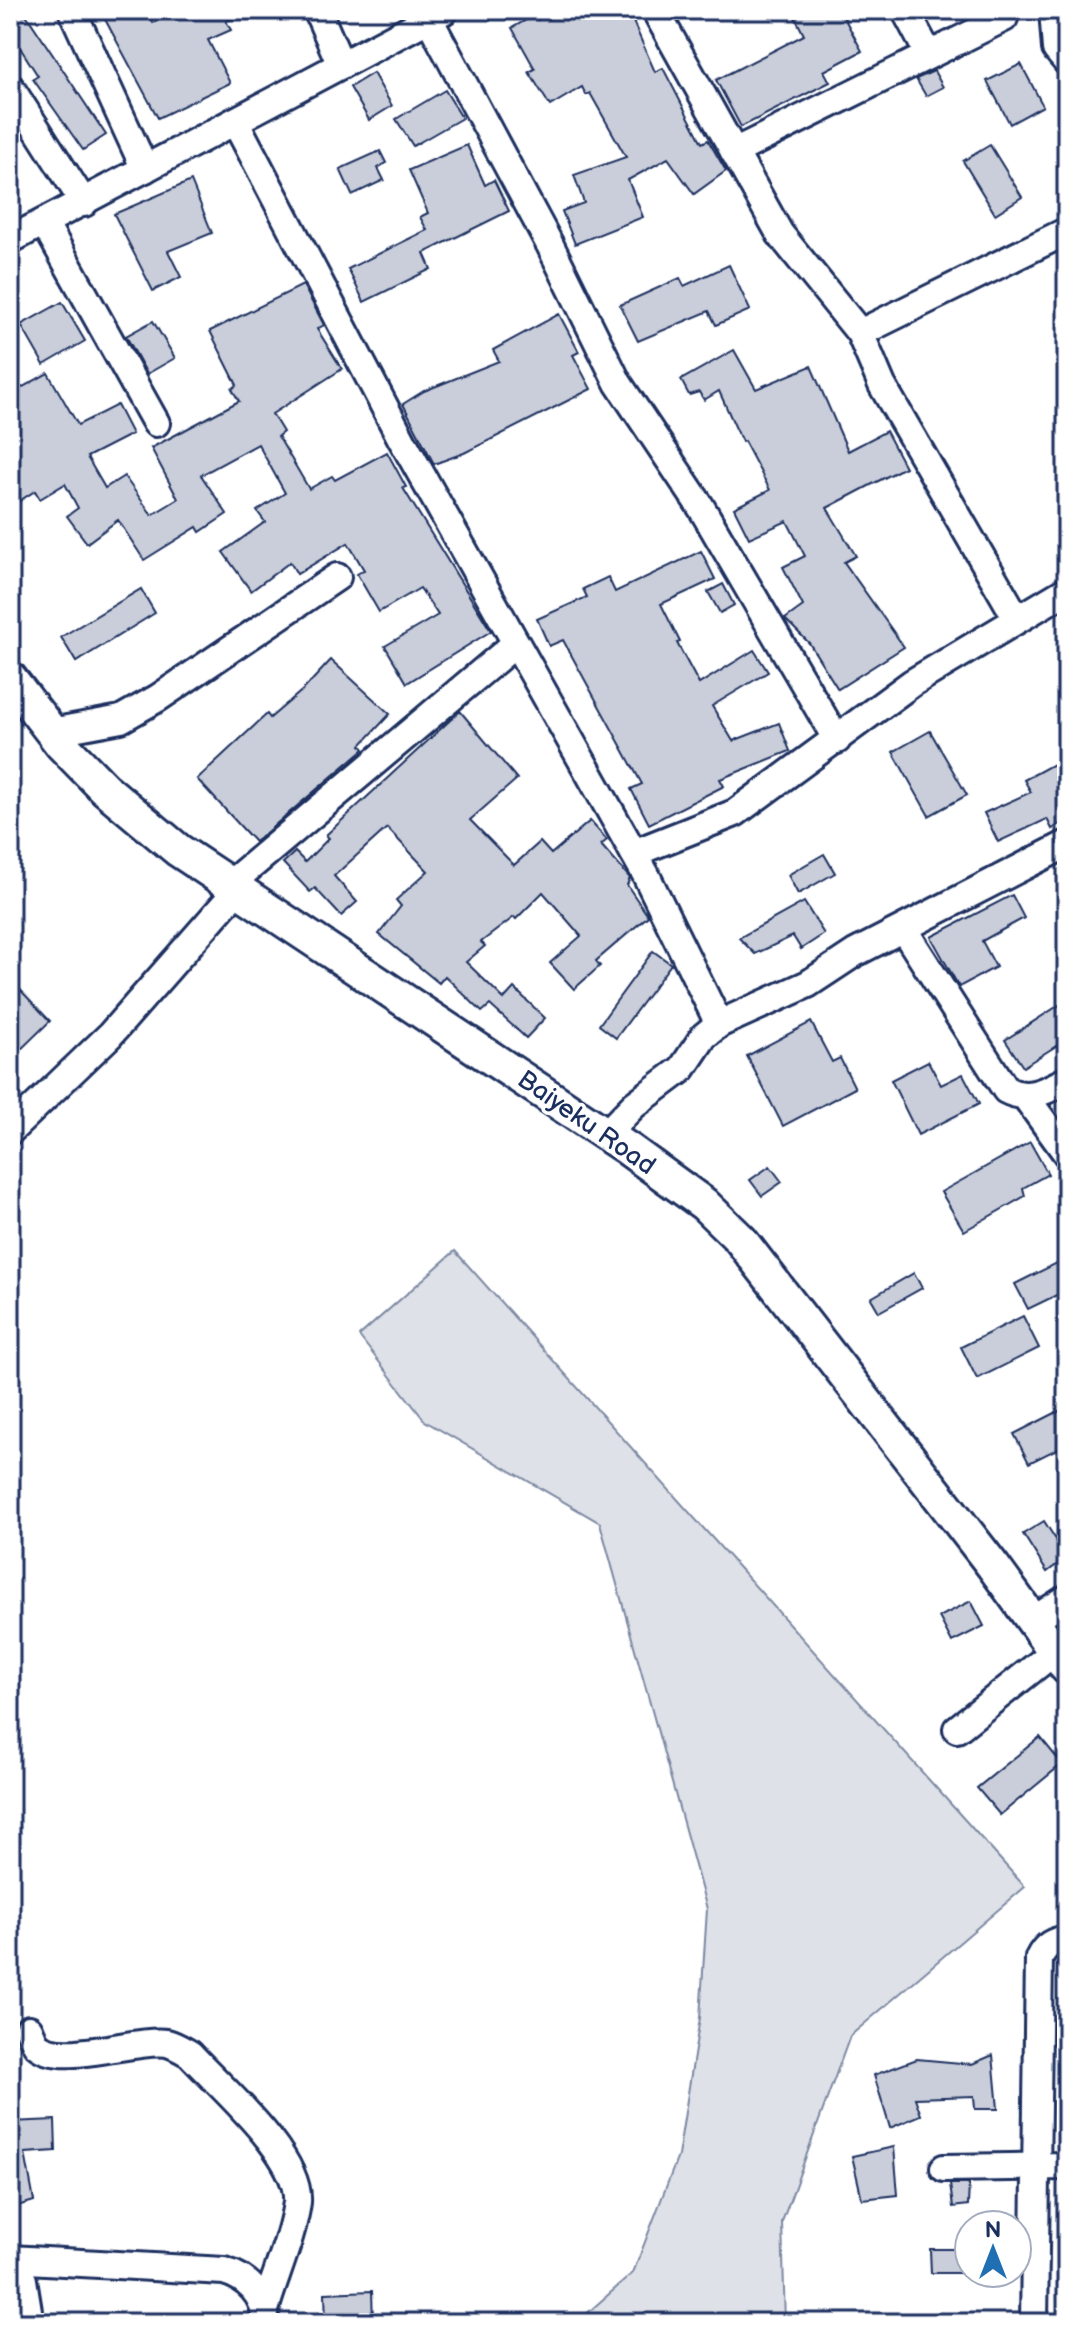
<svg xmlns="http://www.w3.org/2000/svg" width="1077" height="2333" font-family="'Balsamiq Sans',sans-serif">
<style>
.green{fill:#dee1e7;stroke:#7c88a2;stroke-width:2}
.building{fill:#caceda;stroke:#1b2f5e;stroke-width:2}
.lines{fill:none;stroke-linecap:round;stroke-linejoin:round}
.minor-casing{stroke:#1b2f5e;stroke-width:32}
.major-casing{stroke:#1b2f5e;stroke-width:38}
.minor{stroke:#fff;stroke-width:26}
.major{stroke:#fff;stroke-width:32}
.labels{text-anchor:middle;stroke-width:7;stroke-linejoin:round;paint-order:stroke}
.street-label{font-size:26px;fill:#1b2f5e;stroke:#fff}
</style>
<rect width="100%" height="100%" fill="#fff"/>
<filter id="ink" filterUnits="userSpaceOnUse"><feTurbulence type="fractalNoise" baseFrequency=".0125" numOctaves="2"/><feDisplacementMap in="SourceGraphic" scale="16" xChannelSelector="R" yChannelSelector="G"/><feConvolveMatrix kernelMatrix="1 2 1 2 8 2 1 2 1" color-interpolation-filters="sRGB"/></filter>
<g filter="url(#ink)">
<path class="green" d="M455,1251L1025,1887L850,2036L782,2222L785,2323H576L633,2273L678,2156L700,2018L707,1909L600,1523L425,1421L359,1336Z"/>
<g class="building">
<path d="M10,10H23L106,135L83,150L33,79L38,76L10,32Z"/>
<path d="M100,10H146L153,23L180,10L252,11L226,21L231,30L208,40L230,83L158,118Z"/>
<path d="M556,10H628L655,72L663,68L702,143L708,140L726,171L694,194L668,158L628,180L643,217L575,244L562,211L584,203L574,175L626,157L590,93L586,95L582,87L550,106L529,72L535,69L512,28L535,15L538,20Z"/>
<path d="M804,10H840L862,51L824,71L830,82L741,127L716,80L804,35L794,15Z"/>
<path d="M1021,64L1043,106L1010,124L987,81Z"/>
<path d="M934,71L943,87L926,96L916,79Z"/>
<path d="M373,73L392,106L369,120L350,87Z"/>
<path d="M445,90L462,118L413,146L396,119Z"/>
<path d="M467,145L485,185L494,180L509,211L424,253L431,269L364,302L348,269L427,230L420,217L428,213L409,170Z"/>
<path d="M990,145L1022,197L995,214L963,161Z"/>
<path d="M380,151L386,163L378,168L384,180L352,195L340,169Z"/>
<path d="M191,181L212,233L168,251L181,277L153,291L114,214Z"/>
<path d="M729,265L750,310L716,325L709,311L638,341L620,305L680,278L684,286Z"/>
<path d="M303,285L324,325L317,329L342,369L272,414L283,432L278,436L309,489L332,476L335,480L387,452L406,487L403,488L491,631L407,683L385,646L438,615L420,588L379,612L357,574L364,570L348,543L297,574L290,562L251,591L223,552L265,522L257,511L285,493L258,444L201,475L227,514L200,532L197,527L144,560L118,520L87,543L67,516L78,508L65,484L40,499L35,491L10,507V394L48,373L78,425L117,405L132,434L87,457L105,488L124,476L152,515L178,499L151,448L239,401L232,389L237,385L210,331Z"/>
<path d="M62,302L85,341L44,365L21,325Z"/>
<path d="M559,314L579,352L573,355L591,389L464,453L434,464L403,404L424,391L499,361L493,350Z"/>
<path d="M153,321L175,358L147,374L126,336Z"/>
<path d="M734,350L756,389L811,366L848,451L886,431L905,467L827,508L856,556L844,562L904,647L838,689L809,643L785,619L803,606L783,567L805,556L787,521L749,538L734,508L770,490L744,441L742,442L719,391L704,400L699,392L689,395L681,380Z"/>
<path d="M701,551L715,579L661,604L680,642L677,643L699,684L754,650L768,672L712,706L733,741L779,723L790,751L720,779L724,786L649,824L631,789L642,784L563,640L549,646L537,619L587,597L583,589L608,577L615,592Z"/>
<path d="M723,584L734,605L720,613L708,592Z"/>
<path d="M141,589L155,613L76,662L61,637Z"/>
<path d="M331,660L390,714L361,745L364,749L255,842L197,779L267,714L270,718L305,688Z"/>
<path d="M460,711L517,779L470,820L514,865L540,842L551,854L590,821L607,840L601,845L630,878L627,885L648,916L596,961L600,966L574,989L550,963L581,936L543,892L516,919L514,917L481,942L485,946L466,962L504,999L514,988L545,1018L526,1038L490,1005L482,1012L445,976L439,983L379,934L401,906L396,900L428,871L387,828L334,876L357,902L341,916L315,888L310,892L283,863L295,852L305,862L329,838L326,835Z"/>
<path d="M930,731L967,795L929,816L893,752Z"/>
<path d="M1055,763L1067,785V820L1052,829L1047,819L998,842L984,813L1031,792L1024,780Z"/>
<path d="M824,854L835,873L798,894L788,875Z"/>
<path d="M1012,895L1024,918L982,941L996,967L959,987L931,937Z"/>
<path d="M804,902L824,934L801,949L793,936L755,954L739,938Z"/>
<path d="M653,951L671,964L616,1038L599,1025Z"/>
<path d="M10,979L50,1021L10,1060Z"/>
<path d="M1067,1000V1039L1023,1067L1005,1040Z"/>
<path d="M811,1022L832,1062L840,1058L855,1088L783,1126L747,1056Z"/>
<path d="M928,1061L941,1085L963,1074L979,1104L918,1135L891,1080Z"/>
<path d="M1030,1142L1048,1174L1023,1188L1025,1196L964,1231L941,1192Z"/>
<path d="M770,1166L782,1182L762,1196L750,1180Z"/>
<path d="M1067,1258V1290L1028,1309L1015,1284Z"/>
<path d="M914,1273L922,1288L879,1312L871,1298Z"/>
<path d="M1023,1316L1039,1348L977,1379L961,1347Z"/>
<path d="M1067,1407V1444L1029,1463L1014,1434Z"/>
<path d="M1044,1521L1067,1557L1047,1572L1023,1534Z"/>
<path d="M971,1601L984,1626L952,1642L939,1617Z"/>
<path d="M1040,1737L1062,1764L1000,1815L977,1788Z"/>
<path d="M993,2055L998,2109H975L974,2096L915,2098L921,2115L890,2128L874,2075L917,2059L972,2064Z"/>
<path d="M55,2120L56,2151L25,2153L34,2201L14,2207L10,2186V2122Z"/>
<path d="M894,2147L898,2195L862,2199L852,2156Z"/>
<path d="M950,2184H969L968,2205L953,2207Z"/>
<path d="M930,2249H969V2273H931Z"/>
<path d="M372,2291L373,2323H326L325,2293Z"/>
</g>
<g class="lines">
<defs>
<g id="minor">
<path d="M72,10L145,169"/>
<path d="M317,10L341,65"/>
<path d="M655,10L780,234L860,333L882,385L1016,617"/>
<path d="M905,10L928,53"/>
<path d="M1053,10L1056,49L1067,62"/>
<path d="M429,19L550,245L618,383L701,507L837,740"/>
<path d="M10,87L84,203"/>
<path d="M235,121L402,440L645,873L719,1024"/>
<path d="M734,152L1004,18"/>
<path d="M45,224L156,423"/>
<path d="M10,240L445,10"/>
<path d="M860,333L1067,231"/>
<path d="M51,732L121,719L158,698L337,577"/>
<path d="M634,853L735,813L912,683L1067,590"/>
<path d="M230,884L515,644"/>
<path d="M904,930L1006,1090C1028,1102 1047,1090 1067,1080"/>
<path d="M1025,1096L1067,1154"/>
<path d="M10,1131L110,1035L238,889"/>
<path d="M606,1134L634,1105L682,1069L704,1036L719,1024L808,984L855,953L1067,844"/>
<path d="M1032,1621L1067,1598"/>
<path d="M957,1729L1054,1652"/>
<path d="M29,2029C31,2033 34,2042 37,2045C62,2067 135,2038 167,2043C175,2045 183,2050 190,2054C220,2087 301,2156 297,2202C293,2235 274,2278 265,2310"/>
<path d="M944,2168L1067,2166"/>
<path d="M10,2259L224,2271C246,2277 265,2295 265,2319"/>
<path d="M12,2259L23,2280L30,2323"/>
<path d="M1034,2323L1039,1958C1045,1945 1053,1941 1067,1939"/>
</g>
<path id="major" d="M10,678L61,744L104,788L178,850L628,1149L704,1204L740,1239L993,1566L1067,1668"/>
</defs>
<use href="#minor" class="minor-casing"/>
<use href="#major" class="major-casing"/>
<use href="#minor" class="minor"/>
<use href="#major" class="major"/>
</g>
</g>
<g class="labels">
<g class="street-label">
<text transform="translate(587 1122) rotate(35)" y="9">Baiyeku Road</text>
</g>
</g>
<rect width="1077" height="2333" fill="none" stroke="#fff" stroke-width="40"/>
<rect x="20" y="20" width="1037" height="2293" fill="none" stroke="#1b2f5e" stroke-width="3" filter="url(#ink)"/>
<g transform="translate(993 2249)"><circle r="38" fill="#ffffff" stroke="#a4acbf" stroke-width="2"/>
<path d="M0-6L14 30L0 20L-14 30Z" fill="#1f6fb2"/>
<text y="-12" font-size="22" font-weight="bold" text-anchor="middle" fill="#1b2f5e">N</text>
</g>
</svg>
